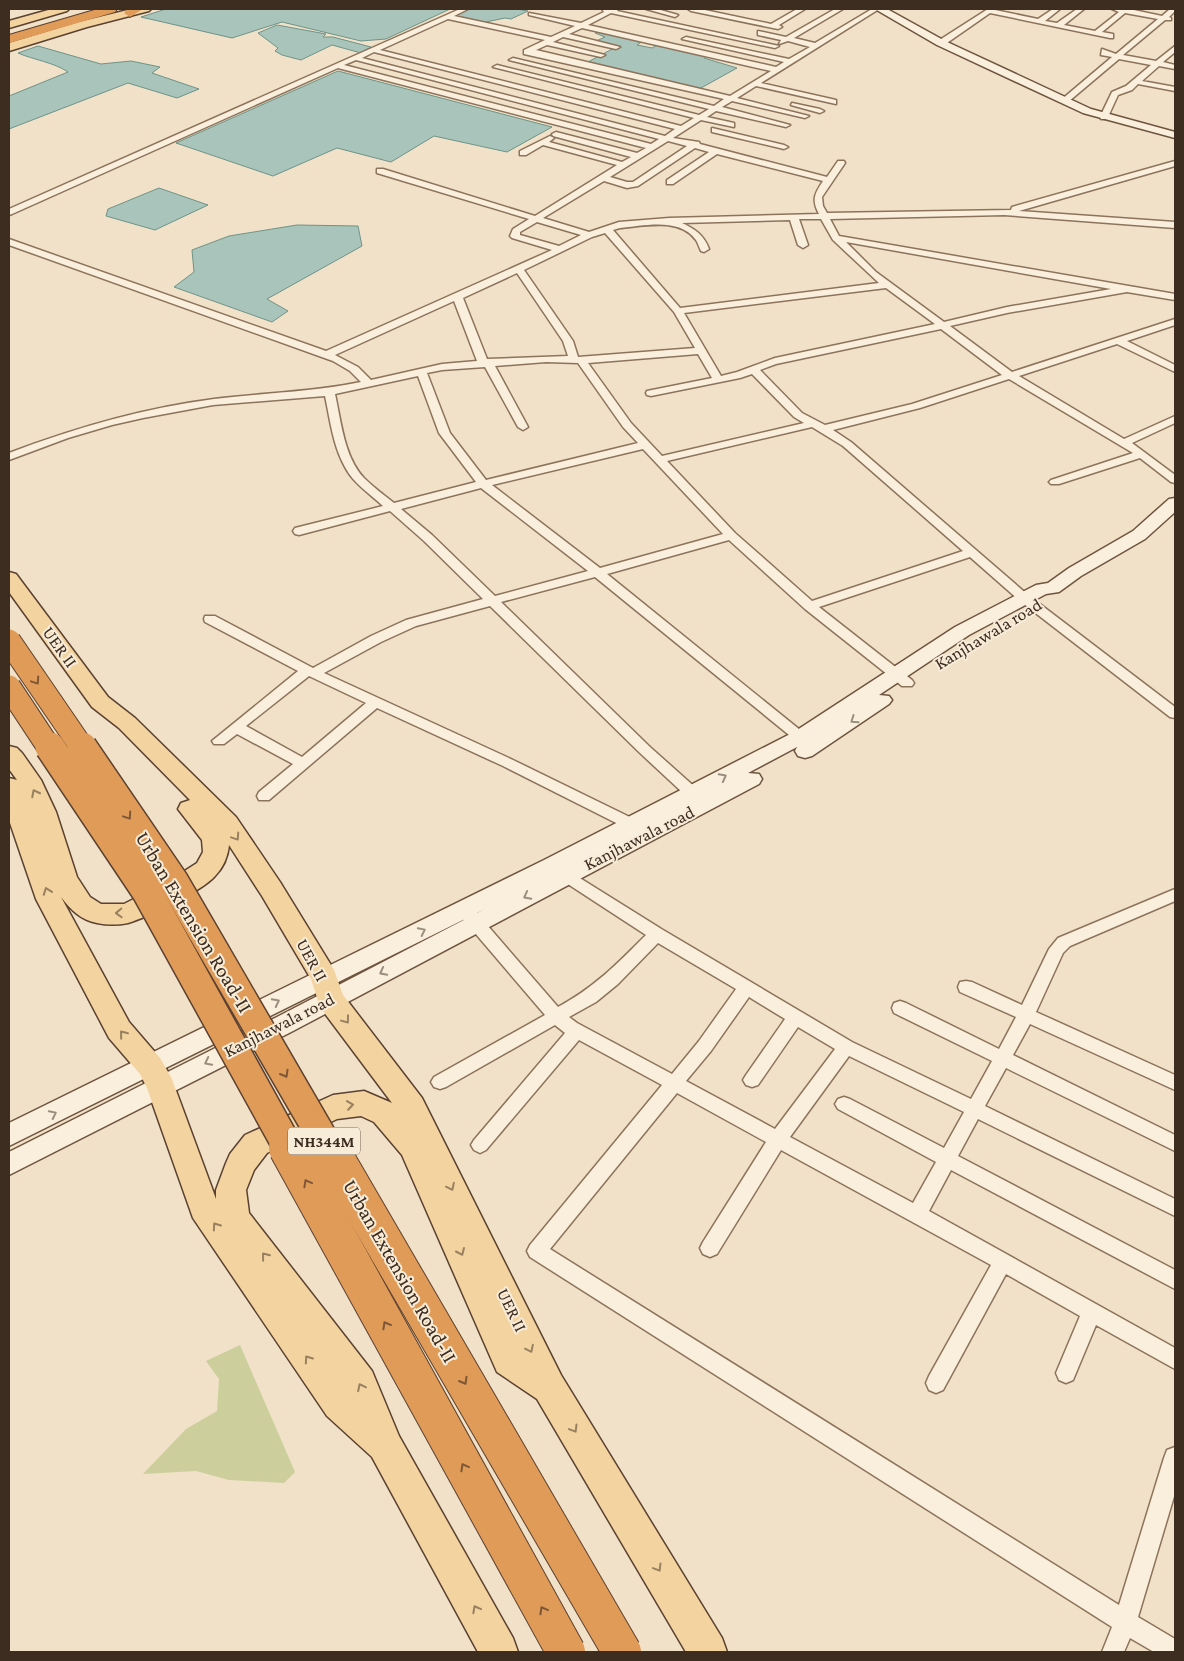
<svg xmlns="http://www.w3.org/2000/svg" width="1184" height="1661" font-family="'Crimson Pro',serif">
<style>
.green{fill:#cccf9b}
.water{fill:#a9c4ba;stroke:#6f9388}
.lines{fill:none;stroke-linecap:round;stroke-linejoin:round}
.street-casing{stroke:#8d735c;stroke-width:3}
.secondary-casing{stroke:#6f543f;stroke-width:3}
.primary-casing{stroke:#5b4130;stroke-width:3}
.highway-casing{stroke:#5b4130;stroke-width:2}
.street{fill:#faefdc;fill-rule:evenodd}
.secondary{fill:#faefdc;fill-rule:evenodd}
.primary{fill:#f3d3a0;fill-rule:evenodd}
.highway{fill:#e09b58;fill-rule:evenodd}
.highway-bridge-far2-casing{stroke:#5b4130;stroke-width:25;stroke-linecap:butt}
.highway-bridge-far1-casing{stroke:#5b4130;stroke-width:32;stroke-linecap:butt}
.highway-bridge-casing{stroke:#5b4130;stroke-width:40;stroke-linecap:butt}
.highway-bridge-far2{stroke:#e09b58;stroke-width:23}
.highway-bridge-far1{stroke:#e09b58;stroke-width:29}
.highway-bridge{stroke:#e09b58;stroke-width:38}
.oneway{stroke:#7e5836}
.oneway2{stroke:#9c8e7e}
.oneway3{stroke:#988060}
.labels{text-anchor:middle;stroke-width:4;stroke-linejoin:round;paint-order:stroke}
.shield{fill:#f7ecd8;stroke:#756657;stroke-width:1}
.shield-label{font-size:16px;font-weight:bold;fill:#3d2c20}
.street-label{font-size:18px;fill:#3d2c20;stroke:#f7ecd8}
.near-street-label{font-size:21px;fill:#3d2c20;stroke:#f7ecd8}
</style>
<rect width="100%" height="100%" fill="#f0e1c8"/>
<path class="green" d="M240,1345L295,1472L284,1483L229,1480L196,1471L143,1474L186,1429L217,1411L219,1379L206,1361Z"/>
<g class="water">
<path d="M166,9H450L386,39L361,41L282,22L232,38L141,17Z"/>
<path d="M467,9H517L528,11L511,19L505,18L481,23L452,16Z"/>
<path d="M277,25L326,34L323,37H333L371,47L361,53L332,45L301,60L282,55L275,51L278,48L258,33Z"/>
<path d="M599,31L643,41L637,45L652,48L659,44L705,55L704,58L737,68L701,88L694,89L586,63L616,47L596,41L605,37L595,33Z"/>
<path d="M38,46L101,64L131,61L160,67L152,73L199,89L177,98L128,83L9,129V96L68,72C53,62 34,60 18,53Z"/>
<path d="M338,71L552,127L507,152L434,136L391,162L337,148L273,176L176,143Z"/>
<path d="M159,188L208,205L155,230L106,216L108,209Z"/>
<path d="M297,225L358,226L362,246L267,299L288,311L272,322L174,287L194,272L192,250L229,236Z"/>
</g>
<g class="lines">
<defs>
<g id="street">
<path d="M460,9H468L454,16L551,37L575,26L529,15V13L581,23L604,12L602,9H618L617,11L779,46L775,48L611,13L588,25L776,67L784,62L682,39L686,37L789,59L810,47L788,41L779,44L781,40L758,35V31L786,37L835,9H843L794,38L815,43L872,9H879L761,83L836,100V104L756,86L737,98L809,116L805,118L732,101L722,107L790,125L786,127L716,111L707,117L734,123V127L701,120L673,138L699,142L700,144L827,177L838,161H844L845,163L822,197L823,206L827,213L1011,210L1012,207L1175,161V166L1019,211L1175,222V228L1004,215L830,219L839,236L1175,294V300L1127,292L1007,313L950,326L1012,372L1175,319V325L1127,341L1175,365V372L1117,344L1019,376L1124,439L1175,416V423L1132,443L1175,475V483L1171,482L1140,458L1059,484H1051L1049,482L1051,480L1133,453L1009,379L920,408L833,430L851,442L1028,595L1175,707V718L1170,717L1020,601L970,557L819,607L912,680L914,683L912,686H902L805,609L729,540L607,574L815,742L817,745L815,748H805L595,577L501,602L650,747L706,797L708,801L706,805H696L640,753L490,606L416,626L381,642L324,673L513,760L646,825L648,829L646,833L641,834L636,833L503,766L377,708L269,800H259L257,796L259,792L293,764L237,734L224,744H214L212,741L298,671L205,622L204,619L205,616H215L313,668L371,636L406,620L483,599L424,541L390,511L299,535L295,534L293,531L295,528L383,506C370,494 353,483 345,467C333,446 330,419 325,396L213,405L143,418L112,425L68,438L9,460V453C75,428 143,408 214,399C263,393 312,392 361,382L350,371L333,361L9,245V239L326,351L552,250L512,238L510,236L513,229L529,219L377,173V169H383L535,216L617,165L543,145L526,155H520V151L550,136L554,138L549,142L622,162L631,157L553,136L552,134L556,132L637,153L646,148L338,68L12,214L9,215V209ZM448,19L545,40L524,50V54L724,99L714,106L513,58L509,60L709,109L699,115L497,65L493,67L694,118L681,126L380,50ZM582,28L771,71L730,96L536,50L547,45L601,57L605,55L553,42L563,37L616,49L620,47L569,34ZM374,52L675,129L665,136L362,58ZM356,60L659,139L651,144L344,65ZM668,141L687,146L633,182H627L610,177ZM695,148L709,152L667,180V184H673L717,154L823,181C815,193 811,200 819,214L669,218L619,222L589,232L543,218L604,181L627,188L638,186ZM799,219H821L833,240L879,283L680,308L613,230L620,228C644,226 679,217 696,240C698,243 699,247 701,251L704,252L709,249C704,235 695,229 682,223L790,220L798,245L803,248L808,245ZM537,222L581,235L559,246L520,235V232ZM605,233L674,312L695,348L578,357L573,341L524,270L592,237ZM846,242L1111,289L1007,307L944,322L876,272ZM517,273L563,341L568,356L487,359L463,298ZM886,288L935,324L775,358L737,372L721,376L684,313ZM454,301L477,361L442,364L371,380L358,367L335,355ZM941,329L1002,375L912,404L825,425L802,413L760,370L776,364ZM698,354L712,378L647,391L646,393L647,395L651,396L740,378L752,374L794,417L804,423L662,456L631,423L588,363ZM546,362L578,363L623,427L638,443L486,480L450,433L427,373L442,370L485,367L518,427L523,430L528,427L495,366ZM418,376L439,433L476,482L394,503C384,495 373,487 364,478C344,457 341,421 335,394ZM812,427L843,446L963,551L812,601L735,533L667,461ZM643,449L723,534L600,568L492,485ZM481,488L588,571L495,596L432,535L401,509ZM309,676L366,703L302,757L246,726Z"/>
<path d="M646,9H657L678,15L675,17Z"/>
<path d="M688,9H700L771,24L797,9H805L779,25L782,27L778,29L691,11Z"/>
<path d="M988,9H995V10L1038,19L1053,9H1060L1045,21L1057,23L1077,9H1084L1064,25L1095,31L1119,12L1112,9H1129L1162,16L1170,9H1175V11L1169,17L1171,18V20H1165L1123,55L1156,61L1175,46V52L1163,62L1175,65V69L1159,66L1142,81L1175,87V91L1138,84L1132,90L1118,95L1107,119H1101L1100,117L1112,92L1126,86L1151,65L1119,59L1068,102L1061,100L1112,57L1101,55L1102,49L1116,54L1158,19L1125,13L1102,32L1113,34V38H1110L990,13L944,45H938V41Z"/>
<path d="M792,103L820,109L824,111L820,113L791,105Z"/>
<path d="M712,128L784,145L788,147L784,149L712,132Z"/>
<path d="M559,865L663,930L852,1042L971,1099L992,1061L894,1013L892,1008L894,1003L900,1001L906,1003L999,1049L1016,1017L960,992L958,987L960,982L966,981L972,982L1022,1005L1049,949L1058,938L1175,889V901L1070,946L1063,953L1036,1012L1175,1075V1090L1030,1024L1013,1055L1175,1135V1151L1006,1068L985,1106L1175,1199V1216L978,1119L958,1156L1175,1270V1289L951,1170L929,1211L1175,1348V1369L1096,1325L1073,1380L1066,1383L1059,1380L1056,1373L1080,1316L1006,1274L943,1390L936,1393L929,1390L926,1383L929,1376L991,1265L781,1150L717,1254L710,1257L703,1254L700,1248L703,1242L766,1142L677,1093L550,1249L1119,1605L1164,1458L1167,1450L1175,1447V1493L1138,1617L1175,1639V1652H1154L1130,1638L1124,1652H1102L1112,1627L530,1257L527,1251L530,1245L662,1085L579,1040L486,1150L480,1153L474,1150L471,1145L474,1140L565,1033L555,1025L446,1087L440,1089L434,1087L431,1082L434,1077L545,1015L463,919L461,915L463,911L469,909L475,911L558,1007C595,987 617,964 646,935L554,875L551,871L554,867ZM658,943L736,989L699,1041L672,1074L577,1023L569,1017L596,1002L618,984ZM749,997L785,1019L746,1075L743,1080L746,1085L752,1087L758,1085L798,1027L835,1049L775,1129L686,1081L711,1051ZM849,1056L964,1112L944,1148L850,1099L844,1097L838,1099L835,1104L838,1109L936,1162L913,1203L790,1137Z"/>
</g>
<g id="secondary">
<path d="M875,9H887L945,41L1091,109L1175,132V138L1083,113L937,45Z"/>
<path d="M1175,498V512L1145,539L1081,576L1059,592L1046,594L969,635L879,695L889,696L892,700L889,704L812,756L805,758L798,756L795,751L797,747L748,773L759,774L762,779L759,784L293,1031L9,1175V1152L277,1017L485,909L9,1146V1123L544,860L794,732L955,627L1036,585L1048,583L1069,568L1133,531L1169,499Z"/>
</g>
<g id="primary">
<path d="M52,9H69L67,11L9,28V21Z"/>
<path d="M132,9H151L149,11L87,27L9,51V43L79,22Z"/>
<path d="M9,572L16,574L108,697L135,718L236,817L280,882L334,970L343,995L422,1098L561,1375L722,1638L727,1652H686L537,1399L497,1372L402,1155L374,1122L361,1116L337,1119L267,1153L254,1170L246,1190L249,1213L372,1371L399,1436L513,1638L518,1652H478L372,1457L327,1416L193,1218L147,1088L140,1074L109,1038L36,899L9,820V778L17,780L9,769V746L17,748L22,753L41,780L56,812L77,877L90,897L101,904H124L169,881L197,863L203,852L202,840L178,809L181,803L190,800L119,728L92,707L9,592ZM229,845L262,896L311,979L320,1007L392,1103L364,1091L333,1095L245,1135L230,1154L226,1163L216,1190V1199L171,1077L160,1058L129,1022L61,897C71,910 81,920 97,923C107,925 118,925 128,923C148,917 202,891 215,876C223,868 228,856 229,845Z"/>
</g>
<g id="highway">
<path d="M98,9H117L115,12L9,43V35Z"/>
<path d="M128,9H143L130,17L124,13Z"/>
</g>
</defs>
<use href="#street" class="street-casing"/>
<use href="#secondary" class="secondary-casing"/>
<use href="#primary" class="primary-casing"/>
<use href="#highway" class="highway-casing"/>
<use href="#street" class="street"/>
<use href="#secondary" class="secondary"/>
<use href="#primary" class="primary"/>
<use href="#highway" class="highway"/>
<defs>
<g id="highway-bridge-far2">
<path d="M9,641L83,749"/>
<path d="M9,687L50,749"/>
</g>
<g id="highway-bridge-far1">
<path d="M50,747L147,892L289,1149"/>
<path d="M82,747L174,882L329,1149"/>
</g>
<g id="highway-bridge">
<path d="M288,1148L566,1652"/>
<path d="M329,1148L622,1652"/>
</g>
</defs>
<use href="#highway-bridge-far2" class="highway-bridge-far2-casing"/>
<use href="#highway-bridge-far1" class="highway-bridge-far1-casing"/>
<use href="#highway-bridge" class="highway-bridge-casing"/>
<use href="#highway-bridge-far2" class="highway-bridge-far2"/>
<use href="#highway-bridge-far1" class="highway-bridge-far1"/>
<use href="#highway-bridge" class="highway-bridge"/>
</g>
<defs><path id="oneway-chevron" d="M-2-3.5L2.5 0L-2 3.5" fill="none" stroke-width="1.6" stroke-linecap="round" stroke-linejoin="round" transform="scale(1.25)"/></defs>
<g class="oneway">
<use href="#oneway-chevron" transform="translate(36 681) rotate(56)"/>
<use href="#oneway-chevron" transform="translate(128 816) rotate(56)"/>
<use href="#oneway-chevron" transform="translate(285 1074) rotate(60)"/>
<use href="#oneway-chevron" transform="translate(307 1183) rotate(-119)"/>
<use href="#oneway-chevron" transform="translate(386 1325) rotate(-119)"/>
<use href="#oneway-chevron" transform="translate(464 1381) rotate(60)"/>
<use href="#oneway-chevron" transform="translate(464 1467) rotate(-119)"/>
<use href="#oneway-chevron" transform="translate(543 1610) rotate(-119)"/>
</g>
<g class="oneway2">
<use href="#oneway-chevron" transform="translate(854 720) rotate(145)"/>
<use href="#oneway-chevron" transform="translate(723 777) rotate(-28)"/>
<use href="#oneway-chevron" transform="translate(527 896) rotate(152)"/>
<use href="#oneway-chevron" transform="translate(422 931) rotate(-26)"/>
<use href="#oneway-chevron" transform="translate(383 972) rotate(152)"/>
<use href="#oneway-chevron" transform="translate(276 1002) rotate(-27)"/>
<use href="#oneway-chevron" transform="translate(208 1062) rotate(153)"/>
<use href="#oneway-chevron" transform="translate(53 1114) rotate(-26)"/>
</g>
<g class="oneway3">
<use href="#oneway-chevron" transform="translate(35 793) rotate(-117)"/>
<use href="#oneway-chevron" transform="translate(236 837) rotate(56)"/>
<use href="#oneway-chevron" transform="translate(47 891) rotate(-110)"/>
<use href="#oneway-chevron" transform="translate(119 913) rotate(178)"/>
<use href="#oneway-chevron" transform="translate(346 1020) rotate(53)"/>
<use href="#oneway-chevron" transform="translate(123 1034) rotate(-129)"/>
<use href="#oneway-chevron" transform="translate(350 1105) rotate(-8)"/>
<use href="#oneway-chevron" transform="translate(451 1187) rotate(64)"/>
<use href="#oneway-chevron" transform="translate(216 1226) rotate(-125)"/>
<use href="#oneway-chevron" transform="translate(461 1252) rotate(66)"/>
<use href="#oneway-chevron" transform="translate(265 1256) rotate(-128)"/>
<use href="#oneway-chevron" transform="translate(530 1349) rotate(64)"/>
<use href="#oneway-chevron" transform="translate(308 1359) rotate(-125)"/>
<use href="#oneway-chevron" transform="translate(361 1387) rotate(-116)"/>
<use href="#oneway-chevron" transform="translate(574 1429) rotate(59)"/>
<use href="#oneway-chevron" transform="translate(658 1568) rotate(59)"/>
<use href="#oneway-chevron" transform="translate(476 1609) rotate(-118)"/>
</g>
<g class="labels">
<rect class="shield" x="288" y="1127.5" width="72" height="27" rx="4"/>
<g class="shield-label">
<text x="324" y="1147">NH344M</text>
</g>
<g class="street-label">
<text transform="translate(988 634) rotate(-31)" y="6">Kanjhawala road</text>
<text transform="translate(60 647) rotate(54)" y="6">UER II</text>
<text transform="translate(639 838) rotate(-27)" y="6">Kanjhawala road</text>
<text transform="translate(312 960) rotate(61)" y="6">UER II</text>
<text transform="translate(279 1025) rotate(-27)" y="6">Kanjhawala road</text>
<text transform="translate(512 1310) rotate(64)" y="6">UER II</text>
</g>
<g class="near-street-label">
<text transform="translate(194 922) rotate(59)" y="7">Urban Extension Road-II</text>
<text transform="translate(400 1271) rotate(60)" y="7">Urban Extension Road-II</text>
</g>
</g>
<rect width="1184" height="1661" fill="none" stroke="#3d2c20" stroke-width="20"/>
</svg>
